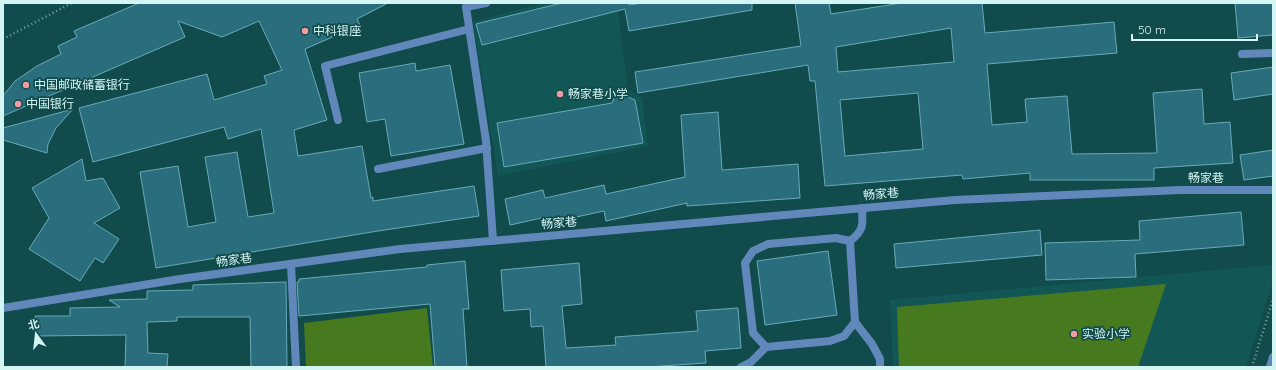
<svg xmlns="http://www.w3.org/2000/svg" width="1276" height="370" font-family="Quicksand,'Noto Sans SC',sans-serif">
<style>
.built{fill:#125756}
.park{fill:#477a1e}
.building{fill:#2a6e7d;stroke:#67aab9;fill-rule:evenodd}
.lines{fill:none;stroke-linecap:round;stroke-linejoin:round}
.path{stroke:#7aa6a6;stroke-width:2.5;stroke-dasharray:1 3;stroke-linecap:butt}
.service{stroke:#6088bb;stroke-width:8}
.minor{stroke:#6088bb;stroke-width:8}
.tertiary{stroke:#6088bb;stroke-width:8}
.poi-dot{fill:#f49aa2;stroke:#124b4b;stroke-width:1.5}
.labels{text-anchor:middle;stroke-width:3.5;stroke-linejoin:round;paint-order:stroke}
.poi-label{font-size:12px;fill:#d3f5f4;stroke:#124b4b;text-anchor:start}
.street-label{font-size:12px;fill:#d3f5f4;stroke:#124b4b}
</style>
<rect width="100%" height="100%" fill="#124b4b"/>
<g class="built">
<path d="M542,3H617L628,89L642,98L648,146L498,176L473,22Z"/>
<path d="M1273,265V280L1246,367H893L890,300Z"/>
</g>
<g class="park">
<path d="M1166,284L1138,367H899L897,307Z"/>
<path d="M427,308L433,367H306L304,323Z"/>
</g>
<g class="building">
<path d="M139,3H388L357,19L360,25L305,49L327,120L294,130L298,156L362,146L371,198L373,197V201L474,186L479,216L378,231L156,268L140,172L178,166L188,227L216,222L205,157L237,152L248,217L274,213L261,129L228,139L224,127L93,162L79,108L207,74L214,100L267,84L264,76L282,70L259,21L222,37L178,21L185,37L3,116V96L15,81L37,66L61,54L58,46L77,37L74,31Z"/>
<path d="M562,3H629V5L643,3H752V10L629,31L625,9L482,45L476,24Z"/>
<path d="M795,3H829L831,14L902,3H982L985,33L1114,22L1117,53L987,64L992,125L1027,122L1025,99L1067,96L1072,154L1157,153L1153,93L1202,89L1204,124L1230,122L1233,163L1154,168V180H1030V173L963,179L962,175L825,186L815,81H810L808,65L638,93L635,72L801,46ZM951,28L954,62L838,72L836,47ZM918,93L923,149L845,156L840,100Z"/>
<path d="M1235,3H1273V35L1238,38Z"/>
<path d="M415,63L416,71L450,65L464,144L391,156L385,119L367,122L359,73Z"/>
<path d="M1273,67V94L1234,100L1231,73Z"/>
<path d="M617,92L635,100L643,143L504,167L497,123L612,103Z"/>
<path d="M73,109L56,128L48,144L47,153L3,140V128Z"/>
<path d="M718,112L722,170L798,164L800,198L687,206V203L606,221L604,211L544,224L542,218L510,225L505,199L543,190L545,198L604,185L606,194L685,177L681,115Z"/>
<path d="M1273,150V176L1244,180L1240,155Z"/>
<path d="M82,159L86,181L103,178L120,208L94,223L119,239L103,263L95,258L80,281L29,249L49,218L32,188Z"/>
<path d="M1241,212L1244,245L1135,254L1136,277L1046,280L1045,243L1140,240L1139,221Z"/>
<path d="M1040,230L1042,255L896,268L894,244Z"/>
<path d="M828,251L837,315L765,325L757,261Z"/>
<path d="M465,261L469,309H463L467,367H435L430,304L299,316L297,282H299V279L427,267V265Z"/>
<path d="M579,263L582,304L562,306L566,348L616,345L615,337L698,331L696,311L738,308L741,348L705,351L706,363L647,367H546L543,326L531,327L530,309L504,311L501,270Z"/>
<path d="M286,282L287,367H251L250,317H177V321L147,322L148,353L168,354L167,367H125L126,335L35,336V316H70V308L120,307L109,300L147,299V291L193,290V285Z"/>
</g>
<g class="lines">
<g class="path">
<path d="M3,39L72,3"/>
<path d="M1252,367L1273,299"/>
</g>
<g class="service">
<path d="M466,7L486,3"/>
<path d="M1242,54L1273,53"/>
<path d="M338,120L325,66L469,29"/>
<path d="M378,169L487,148"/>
<path d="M291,264L296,367"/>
</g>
<g class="minor">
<path d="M466,7L486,141L493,241"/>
<path d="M862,208C863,225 864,230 850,241L855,322L872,344L880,359V367"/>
<path d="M850,241L836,238L768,244L753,251L745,263L753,333L766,347L830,341L844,336L855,322"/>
<path d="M3,308L180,279L400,249L955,200L1180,190H1273"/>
<path d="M741,367L751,362L766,347"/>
</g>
<path class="tertiary" d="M1270,367L1273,357"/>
</g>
<g class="poi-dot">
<circle cx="305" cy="31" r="4"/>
<circle cx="26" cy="85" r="4"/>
<circle cx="560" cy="94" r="4"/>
<circle cx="18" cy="104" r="4"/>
<circle cx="1074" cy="334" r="4"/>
</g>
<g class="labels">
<g class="poi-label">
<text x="313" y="35">中科银座</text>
<text x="34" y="89">中国邮政储蓄银行</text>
<text x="568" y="98">畅家巷小学</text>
<text x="26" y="108">中国银行</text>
<text x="1082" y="338">实验小学</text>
</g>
<g class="street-label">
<text x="1206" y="182">畅家巷</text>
<text transform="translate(881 194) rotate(-5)" y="4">畅家巷</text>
<text transform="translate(559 223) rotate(-5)" y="4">畅家巷</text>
<text transform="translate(234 260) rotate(-8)" y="4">畅家巷</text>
</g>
</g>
<rect width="1276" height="370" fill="none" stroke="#d3f5f4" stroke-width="8"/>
<g transform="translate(36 334) rotate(345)" stroke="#124b4b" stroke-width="3" paint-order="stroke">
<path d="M0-3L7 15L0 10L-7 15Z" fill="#d3f5f4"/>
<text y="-6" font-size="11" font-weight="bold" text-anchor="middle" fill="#d3f5f4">北</text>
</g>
<path d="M1132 34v6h125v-6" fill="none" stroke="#d3f5f4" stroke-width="2"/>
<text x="1138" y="34" font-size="12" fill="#d3f5f4" stroke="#124b4b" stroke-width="3" paint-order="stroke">50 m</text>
</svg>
